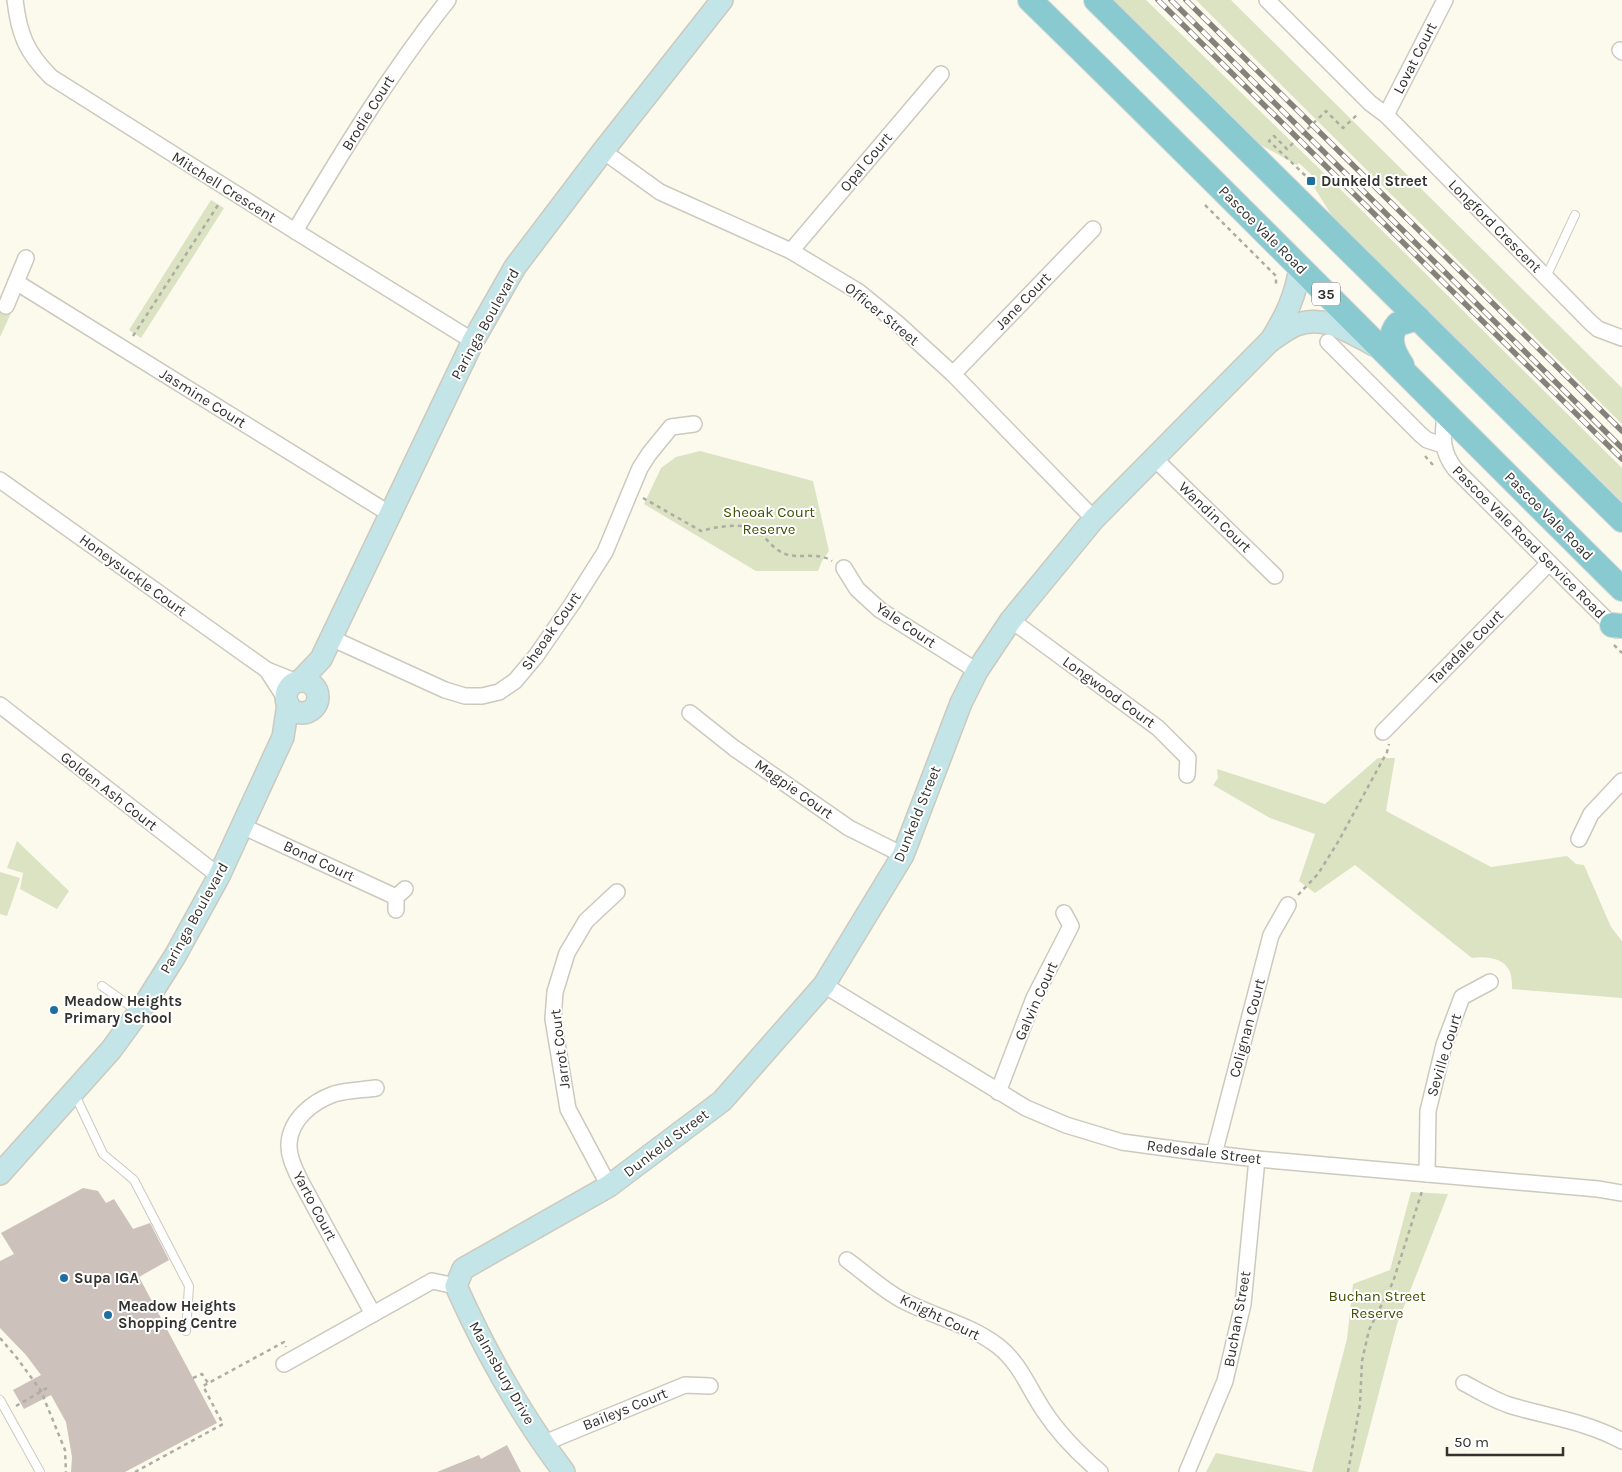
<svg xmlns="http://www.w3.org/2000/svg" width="1622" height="1472" font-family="Karla,sans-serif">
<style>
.green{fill:#dbe3c3}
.building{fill:#cdc1bb}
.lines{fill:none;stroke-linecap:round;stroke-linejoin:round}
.lane-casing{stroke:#ccc9be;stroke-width:10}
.street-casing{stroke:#ccc9be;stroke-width:18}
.secondary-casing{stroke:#ccc9be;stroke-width:24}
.primary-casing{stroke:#dadad9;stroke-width:26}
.path{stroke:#aeaca3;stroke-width:2.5;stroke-dasharray:4 4;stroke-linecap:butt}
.lane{stroke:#fff;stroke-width:8}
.street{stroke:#fff;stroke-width:15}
.secondary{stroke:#c4e5e8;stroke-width:21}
.primary{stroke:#89cad0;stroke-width:24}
.rail-casing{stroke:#84837b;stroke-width:5.5}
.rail{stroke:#fff;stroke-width:4;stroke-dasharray:11;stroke-linecap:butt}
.poi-dot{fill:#1e6e9f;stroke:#fff;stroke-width:2}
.labels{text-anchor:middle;stroke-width:4;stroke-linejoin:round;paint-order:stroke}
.shield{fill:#fff;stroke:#70706d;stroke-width:1}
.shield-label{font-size:14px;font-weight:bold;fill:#33322e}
.street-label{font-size:15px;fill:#33322e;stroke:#fff}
.poi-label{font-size:15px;font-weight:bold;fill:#33322e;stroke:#fff;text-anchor:start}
.park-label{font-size:15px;fill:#424e00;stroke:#fff}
</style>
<rect width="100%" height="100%" fill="#fcf9ed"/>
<g class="green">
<path d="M1113,0H1146L1333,182L1622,468V502L1334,219L1312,184L1316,179L1299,163L1297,165L1259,144Z"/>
<path d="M1196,0H1231L1615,381L1622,388V424Z"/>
<path d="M211,200L224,208L141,338L129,330Z"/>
<path d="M0,307L12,311L0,337Z"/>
<path d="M700,451L813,481L829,551L822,561L818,571H756L644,504L661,468L676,457Z"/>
<path d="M1378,758H1395L1386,811L1491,867L1567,856L1576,864L1584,865L1611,927L1622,941V998L1512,989C1512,984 1512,977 1510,972C1504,957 1485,956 1472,958L1355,865L1315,893L1299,881L1315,834L1270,818L1213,785L1218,778L1217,769L1325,804Z"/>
<path d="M17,841L69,891L57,909L20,889L23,873L7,868Z"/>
<path d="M0,872L20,878L7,916L0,914Z"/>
<path d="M1411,1192L1448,1194L1397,1324L1358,1472H1312L1347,1339L1353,1284L1390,1270Z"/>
<path d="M1216,1453L1309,1472H1206Z"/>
</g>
<g class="building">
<path d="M83,1188L98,1191L106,1203L114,1199L133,1229L150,1223L169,1260L139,1277L217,1423L125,1472H71L72,1457L66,1422L51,1395L24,1409L13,1390L41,1375L26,1355L0,1328V1261L14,1254L1,1233Z"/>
<path d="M507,1445L521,1472H437L479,1455L481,1459Z"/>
</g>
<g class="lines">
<defs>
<g id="lane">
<path d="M1546,277L1575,215"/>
<path d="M102,986L137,1011"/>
<path d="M75,1095L103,1154L134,1180L189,1286L186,1331"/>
<path d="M0,1400L40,1472"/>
</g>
<g id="street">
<path d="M15,0C19,34 26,52 51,77L295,231L473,341"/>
<path d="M1267,0L1370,103L1386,115L1590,322L1598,329L1622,338"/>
<path d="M1620,50L1622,52"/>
<path d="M1386,115L1445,0"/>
<path d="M603,151L660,192L791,251L859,292L897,323L953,374L1094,519"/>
<path d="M295,231C342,152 390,73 448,0"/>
<path d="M791,251L941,74"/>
<path d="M16,282L390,514"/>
<path d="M6,306L26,258"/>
<path d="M1328,342L1420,434L1427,440L1443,445"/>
<path d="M953,374L1093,229"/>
<path d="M1445,413C1443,435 1440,450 1455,469L1617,630"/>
<path d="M1155,459L1275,576"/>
<path d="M0,480L267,670L297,682"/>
<path d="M844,568L857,589L880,610L977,671"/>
<path d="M1011,620L1158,728L1188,758L1187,775"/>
<path d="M331,638L445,690L465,696H482L499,692L515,681L536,656L572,604L605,552L640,468L649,454L671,427L694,424"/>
<path d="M267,670L287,701"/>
<path d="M0,705L219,876"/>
<path d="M690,713L734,748L849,828L903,855"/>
<path d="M1383,732L1549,563"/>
<path d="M242,826L396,897"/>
<path d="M1579,839L1591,814L1622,781"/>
<path d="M396,910V897L405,889"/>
<path d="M824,985L1026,1108L1066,1125L1122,1142L1181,1150L1257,1159L1598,1189L1622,1193"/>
<path d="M998,1092L1034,998L1071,926L1064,913"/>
<path d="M1214,1154L1271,935L1288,905"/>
<path d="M1427,1174L1428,1111L1444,1045L1462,997L1490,982"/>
<path d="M609,1186L568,1109L553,1019L555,992L567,953L586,921L617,892"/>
<path d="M847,1260C865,1273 883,1290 902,1300C934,1317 969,1324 998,1346C1020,1363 1029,1389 1044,1411C1059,1434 1079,1454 1100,1472"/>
<path d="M373,1314L300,1180C295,1169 288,1156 289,1143C291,1119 312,1102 334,1094C347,1090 363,1090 376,1088"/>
<path d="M284,1364L432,1281L456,1286"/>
<path d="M1464,1383C1479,1391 1495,1401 1512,1406C1549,1417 1588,1422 1622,1441"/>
<path d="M542,1444L685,1385L710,1386"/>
<path d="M1187,1472L1225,1381L1243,1304L1257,1159"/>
</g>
<g id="secondary">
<path d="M1272,340C1279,335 1287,329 1296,325C1324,314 1349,332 1374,345"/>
<path d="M300,681L321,659L473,341L515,267L603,151L722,0"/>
<circle cx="302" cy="697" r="16"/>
<path d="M0,1174L111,1050L146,1002L175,956L219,876L283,737L288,704"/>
<path d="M564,1472C521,1415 485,1351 456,1286L463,1269L609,1186L722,1101L824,985L903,855L961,703L977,671L1011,620L1094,519L1271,340C1286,316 1296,295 1300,267"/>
</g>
<g id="primary">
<path d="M1030,0C1229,194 1424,393 1622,589"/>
<path d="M1096,0L1622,520"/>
<path d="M1402,365C1394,353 1386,337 1398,324L1418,318"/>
<path d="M1612,625L1622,626"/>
</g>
</defs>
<use href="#lane" class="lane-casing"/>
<use href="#street" class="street-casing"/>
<use href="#secondary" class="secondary-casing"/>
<use href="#primary" class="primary-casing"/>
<g class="path">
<path d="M1311,181L1269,141L1274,136L1287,149L1326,111L1343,128L1359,113"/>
<path d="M1205,205L1276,276V286"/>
<path d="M133,336L220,202"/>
<path d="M1425,456L1433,465"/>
<path d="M643,498L701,531C715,527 743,522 756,530C765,536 772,548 783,553C797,560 817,551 832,561"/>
<path d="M1614,645L1622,653"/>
<path d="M1298,895L1318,874L1338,842L1387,752L1389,744"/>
<path d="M0,1338L17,1358L41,1391L65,1450L66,1472"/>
<path d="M193,1378L202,1374L208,1383"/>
<path d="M16,1406L47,1388"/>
<path d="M135,1472L223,1424L203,1386L284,1342L286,1347"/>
<path d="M1348,1472L1360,1404L1362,1361L1369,1330L1393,1282L1423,1188"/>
</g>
<use href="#lane" class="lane"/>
<use href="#street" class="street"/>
<use href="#secondary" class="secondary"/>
<use href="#primary" class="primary"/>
<defs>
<g id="rail">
<path d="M1158,0L1622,459"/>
<path d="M1171,0L1622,448"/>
<path d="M1186,0L1622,431"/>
</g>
</defs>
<use href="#rail" class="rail-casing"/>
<use href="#rail" class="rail"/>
</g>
<g class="poi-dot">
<rect x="1306" y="176" width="10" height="10" rx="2.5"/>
<circle cx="54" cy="1010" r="5"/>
<circle cx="64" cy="1278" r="5"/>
<circle cx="108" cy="1315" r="5"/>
</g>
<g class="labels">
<rect class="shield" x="1312" y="282.5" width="28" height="23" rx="4"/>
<g class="shield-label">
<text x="1326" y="299">35</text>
</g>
<g class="street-label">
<text transform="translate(1415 58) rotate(-63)" y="5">Lovat Court</text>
<text transform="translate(368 113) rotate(-58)" y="5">Brodie Court</text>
<text transform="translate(866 162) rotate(-50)" y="5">Opal Court</text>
<text transform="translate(224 187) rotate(32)" y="5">Mitchell Crescent</text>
<text transform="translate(1495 226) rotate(45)" y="5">Longford Crescent</text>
<text transform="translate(1263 230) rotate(45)" y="5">Pascoe Vale Road</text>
<text transform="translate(1023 301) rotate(-46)" y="5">Jane Court</text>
<text transform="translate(882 314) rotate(39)" y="5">Officer Street</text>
<text transform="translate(485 324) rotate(-61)" y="5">Paringa Boulevard</text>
<text transform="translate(203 398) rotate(32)" y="5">Jasmine Court</text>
<text transform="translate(1549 516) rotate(45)" y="5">Pascoe Vale Road</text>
<text transform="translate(1215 517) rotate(44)" y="5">Wandin Court</text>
<text transform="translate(1529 542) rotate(45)" y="5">Pascoe Vale Road Service Road</text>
<text transform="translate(133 575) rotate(36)" y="5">Honeysuckle Court</text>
<text transform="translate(906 625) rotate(34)" y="5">Yale Court</text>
<text transform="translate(551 631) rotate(-55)" y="5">Sheoak Court</text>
<text transform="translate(1466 647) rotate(-45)" y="5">Taradale Court</text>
<text transform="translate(1109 692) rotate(36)" y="5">Longwood Court</text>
<text transform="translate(794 789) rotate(35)" y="5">Magpie Court</text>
<text transform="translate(109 791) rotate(38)" y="5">Golden Ash Court</text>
<text transform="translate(917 814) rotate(-68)" y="5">Dunkeld Street</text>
<text transform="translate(319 861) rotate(25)" y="5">Bond Court</text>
<text transform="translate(194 918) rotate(-61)" y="5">Paringa Boulevard</text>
<text transform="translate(1036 1001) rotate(-66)" y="5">Galvin Court</text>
<text transform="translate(1247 1028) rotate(-75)" y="5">Colignan Court</text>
<text transform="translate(560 1049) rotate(-97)" y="5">Jarrot Court</text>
<text transform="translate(1444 1055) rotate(-73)" y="5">Seville Court</text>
<text transform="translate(666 1143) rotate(-37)" y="5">Dunkeld Street</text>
<text transform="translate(1204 1152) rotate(7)" y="5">Redesdale Street</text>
<text transform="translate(315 1206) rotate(62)" y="5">Yarto Court</text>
<text transform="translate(940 1317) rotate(26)" y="5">Knight Court</text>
<text transform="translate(1237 1319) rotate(-80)" y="5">Buchan Street</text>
<text transform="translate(502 1373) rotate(60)" y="5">Malmsbury Drive</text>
<text transform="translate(625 1409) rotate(-22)" y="5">Baileys Court</text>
</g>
<g class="poi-label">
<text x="1321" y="186">Dunkeld Street</text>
<text x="64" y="1006">Meadow Heights<tspan x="64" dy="17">Primary School</tspan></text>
<text x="74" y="1283">Supa IGA</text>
<text x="118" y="1311">Meadow Heights<tspan x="118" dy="17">Shopping Centre</tspan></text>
</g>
<g class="park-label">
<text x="769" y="517">Sheoak Court<tspan x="769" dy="17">Reserve</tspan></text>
<text x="1377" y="1301">Buchan Street<tspan x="1377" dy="17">Reserve</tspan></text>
</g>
</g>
<path d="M1447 1447v8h116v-8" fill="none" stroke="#33322e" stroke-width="2.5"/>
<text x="1454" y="1447" font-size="15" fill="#33322e" stroke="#ffffff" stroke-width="4" paint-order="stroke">50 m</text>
</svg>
